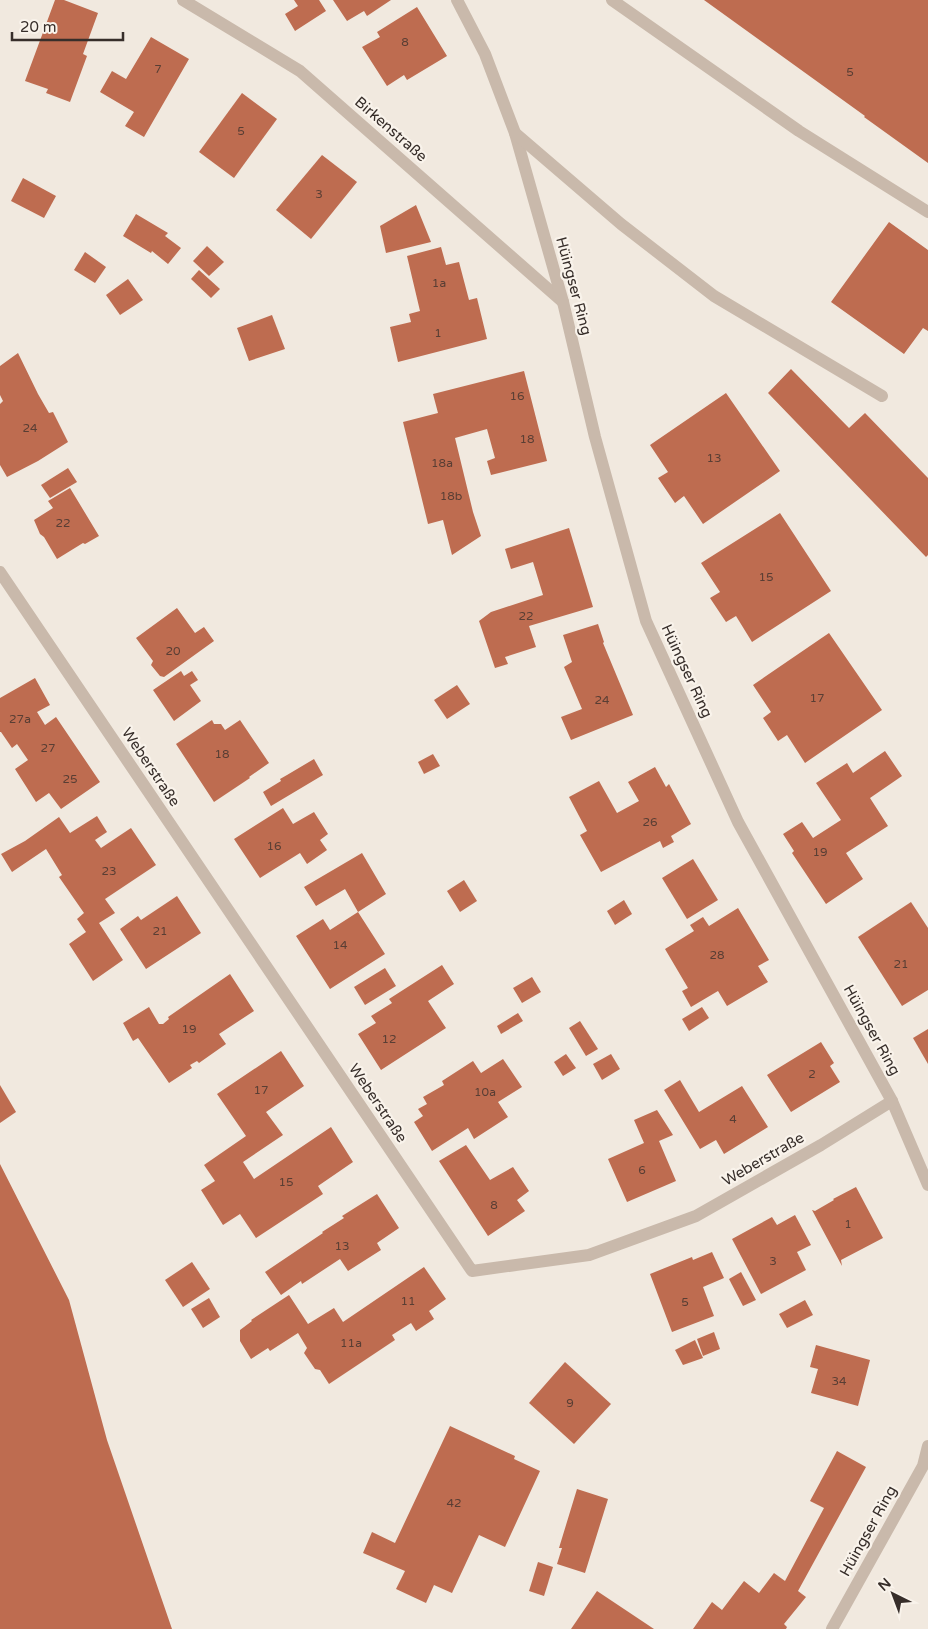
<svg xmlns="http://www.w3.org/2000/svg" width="928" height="1629" font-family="'Varela Round',sans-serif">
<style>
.building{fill:#be6c50}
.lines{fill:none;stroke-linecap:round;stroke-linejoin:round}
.lane{stroke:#c9b9ab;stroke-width:12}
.street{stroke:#c9b9ab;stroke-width:12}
.labels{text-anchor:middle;stroke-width:4.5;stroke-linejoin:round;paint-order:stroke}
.number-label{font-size:12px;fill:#593e34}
.street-label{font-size:15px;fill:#372e2a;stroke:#f9f3eb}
</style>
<rect width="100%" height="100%" fill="#f1e9df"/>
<g class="building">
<path d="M55,0H64L98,13L83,54L87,56L70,102L46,93L48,89L25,81Z"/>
<path d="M294,0H319L326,11L295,31L285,14L298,6Z"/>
<path d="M333,0H391L367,16L364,11L347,21Z"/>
<path d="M704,0H928V163L864,117L865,116Z"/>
<path d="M417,7L447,56L407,80L404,75L387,86L362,47L380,37L377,32Z"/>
<path d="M151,37L189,59L144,137L125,126L134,112L100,92L112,71L126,79Z"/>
<path d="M242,93L277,119L234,178L199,152Z"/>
<path d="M322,155L357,182L311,239L276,210Z"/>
<path d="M23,178L56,196L44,218L11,201Z"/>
<path d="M416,205L431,242L386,253L380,226Z"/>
<path d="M136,214L168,233L165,236L181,248L168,264L152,251L151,253L123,236Z"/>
<path d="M889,222L928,250V331L923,328L904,354L831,302Z"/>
<path d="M207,246L224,262L209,276L193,261Z"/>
<path d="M441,247L446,265L459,262L469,300L477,298L487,339L398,362L390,327L411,322L409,314L420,311L407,256Z"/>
<path d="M85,252L106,267L95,283L74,270Z"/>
<path d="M199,270L220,289L211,298L191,279Z"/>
<path d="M128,279L143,300L120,315L106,295Z"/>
<path d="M272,315L285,349L249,361L237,328Z"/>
<path d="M18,353L38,394L49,413L53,412L68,442L38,461L7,477L0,465V404L3,401L0,395V366Z"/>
<path d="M791,369L849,428L865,413L928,478V555L926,557L768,393Z"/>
<path d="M524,371L547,461L491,475L487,461L495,458L487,429L455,438L473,512L481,536L452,555L443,520L428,524L403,422L438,413L433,394Z"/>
<path d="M726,393L780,471L703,524L684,496L675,503L658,478L668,472L650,445Z"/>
<path d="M68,468L77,482L50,498L41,485Z"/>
<path d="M70,488L99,536L85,544L83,543L57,559L44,537L40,534L34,520L53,508L48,501Z"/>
<path d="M780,513L831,591L752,642L736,616L726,622L710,598L720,592L701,563Z"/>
<path d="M569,528L593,607L529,626L536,647L505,657L508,664L495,668L479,621L491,612L543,595L533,562L511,569L505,549Z"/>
<path d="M177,608L195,633L204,627L214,641L164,677L160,676L151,665L153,661L136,638Z"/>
<path d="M598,624L604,642L603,643L633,715L571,740L561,717L582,709L564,667L572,662L563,635Z"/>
<path d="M829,633L882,710L805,763L787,735L778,741L763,718L771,712L753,685Z"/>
<path d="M181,671L184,676L192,671L198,680L190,685L201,701L174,721L153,690Z"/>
<path d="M35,678L50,705L37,712L45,725L56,717L100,782L61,809L49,793L36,802L15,769L28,760L17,744L12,748L1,732H0V698Z"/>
<path d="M457,685L470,704L447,719L434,700Z"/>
<path d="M212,720L214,724H221L225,730L240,720L269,763L249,777L250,778L214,802L176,744Z"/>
<path d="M885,751L902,776L870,798L888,826L846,853L863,879L826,904L792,853L794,851L783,834L802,822L813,838L841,820L816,783L847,763L853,773Z"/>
<path d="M433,754L440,766L424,774L418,762Z"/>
<path d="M314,759L323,775L271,806L263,792L281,781L280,779L287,775Z"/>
<path d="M655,767L666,787L669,784L691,824L671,836L674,842L663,848L660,841L601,872L580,835L587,831L569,797L599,781L617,813L639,801L628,782Z"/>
<path d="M283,808L293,824L314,812L328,834L320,840L327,850L307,864L300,853L260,878L234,839Z"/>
<path d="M97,816L107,832L95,840L101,848L131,828L156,865L105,899L115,913L99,923L123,960L93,981L69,944L86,932L77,919L84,913L59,877L62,875L46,849L12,872L1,854L25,841L59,817L70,833Z"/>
<path d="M362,853L386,894L358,912L345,889L316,906L304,887Z"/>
<path d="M693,859L718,900L687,919L662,878Z"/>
<path d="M464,880L477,901L460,912L447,891Z"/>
<path d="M177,896L201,933L146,969L120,929L138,916L141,920Z"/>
<path d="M624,900L632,914L615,925L607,911Z"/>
<path d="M911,902L928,928V990L902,1006L858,937Z"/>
<path d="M738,908L769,960L758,966L768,982L727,1006L718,991L691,1007L682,991L688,988L665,949L694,931L690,925L703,917L709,926Z"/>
<path d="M358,912L385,954L330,989L296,936L323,919L330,930Z"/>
<path d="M442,965L454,984L428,1001L446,1028L381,1070L358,1034L376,1023L371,1016L392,1003L389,999Z"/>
<path d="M385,968L396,986L365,1005L354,987Z"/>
<path d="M230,974L254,1011L219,1034L226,1044L199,1063L197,1061L190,1065L192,1068L169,1083L138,1038L133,1041L123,1023L149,1007L159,1024H163L169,1019L168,1017Z"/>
<path d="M532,977L541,992L522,1003L513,988Z"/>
<path d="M702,1007L709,1018L689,1031L682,1019Z"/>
<path d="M518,1013L523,1021L501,1034L497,1026Z"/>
<path d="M580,1021L598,1049L586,1056L569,1028Z"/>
<path d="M928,1029V1064L913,1038Z"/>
<path d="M821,1042L834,1063L830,1066L840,1082L791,1112L767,1075Z"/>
<path d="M281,1051L304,1086L266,1112L283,1135L243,1162L254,1179L331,1127L353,1162L318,1186L323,1194L256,1238L240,1214L223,1225L201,1190L215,1181L204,1165L246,1136L217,1094Z"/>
<path d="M566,1054L576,1068L563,1076L554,1062Z"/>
<path d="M611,1054L620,1069L602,1080L593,1064Z"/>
<path d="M503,1059L522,1087L498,1102L508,1117L474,1139L468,1128L432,1151L414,1122L423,1116L418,1109L427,1104L423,1097L444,1085L442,1081L473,1061L481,1073Z"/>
<path d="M680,1080L699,1112L742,1086L768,1127L724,1154L716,1140L700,1149L664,1090Z"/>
<path d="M0,1085L16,1112L0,1123Z"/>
<path d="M657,1110L673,1135L659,1141L676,1181L627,1202L608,1159L644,1143L634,1120Z"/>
<path d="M466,1145L490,1180L513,1167L529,1191L517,1200L525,1211L488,1236L439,1161Z"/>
<path d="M0,1164L69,1300L107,1440L172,1629H0Z"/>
<path d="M856,1187L883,1238L841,1260L842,1266L812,1210L815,1211L834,1200L833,1199Z"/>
<path d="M377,1194L399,1228L377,1243L381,1250L348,1271L340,1259L302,1284L301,1281L281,1295L265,1272L323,1233L322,1232L344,1218L342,1216Z"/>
<path d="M795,1215L811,1245L797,1252L806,1270L761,1294L732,1239L772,1217L777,1225Z"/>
<path d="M712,1252L724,1278L703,1287L714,1316L672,1332L650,1274L692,1257L693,1260Z"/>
<path d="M192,1262L210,1289L183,1307L165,1280Z"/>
<path d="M424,1267L446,1299L429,1311L434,1319L416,1331L411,1323L392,1335L395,1340L329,1384L320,1370L315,1369L304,1353L307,1348L298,1333L270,1351L268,1348L251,1359L240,1341V1330L252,1321L251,1320L289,1295L308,1324L334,1308L343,1322Z"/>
<path d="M741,1272L756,1300L743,1306L729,1279Z"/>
<path d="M209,1298L220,1317L203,1328L191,1309Z"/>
<path d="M805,1300L813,1315L787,1328L779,1314Z"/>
<path d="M714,1332L720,1349L703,1356L697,1339Z"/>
<path d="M695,1340L703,1358L683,1365L675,1350Z"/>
<path d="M816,1345L870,1360L858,1406L811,1393L818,1369L810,1367Z"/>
<path d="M565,1362L611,1404L574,1444L529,1403Z"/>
<path d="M450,1426L515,1456L514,1459L540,1471L505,1547L479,1535L452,1593L434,1585L426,1603L396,1589L405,1571L363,1553L372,1532L395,1543Z"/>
<path d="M837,1451L866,1467L798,1591L806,1597L784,1624L787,1627L786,1629H693L712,1602L722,1610L744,1581L759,1593L774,1573L785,1581L824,1508L810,1501Z"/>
<path d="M577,1489L608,1499L585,1573L557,1564L562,1548H559Z"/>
<path d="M538,1562L553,1567L544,1596L529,1591Z"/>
<path d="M597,1591L654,1629H571Z"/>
</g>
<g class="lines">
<path class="lane" d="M612,0L799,131L928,212"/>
<g class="street">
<path d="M183,0L300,71L563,302"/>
<path d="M457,0L485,54L515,133L563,302L595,437L646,621L738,822L892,1101L928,1185"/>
<path d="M515,133L621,224L714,296L882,396"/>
<path d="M0,572L472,1271L589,1255L696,1216L821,1145L892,1101"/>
<path d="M832,1629L923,1466L928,1446"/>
</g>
</g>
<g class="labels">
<g class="number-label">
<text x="405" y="46">8</text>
<text x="158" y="73">7</text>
<text x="850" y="76">5</text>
<text x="241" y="135">5</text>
<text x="319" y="198">3</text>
<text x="439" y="287">1a</text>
<text x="438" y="337">1</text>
<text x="517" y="400">16</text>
<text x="30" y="432">24</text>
<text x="527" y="443">18</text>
<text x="714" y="462">13</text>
<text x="442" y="467">18a</text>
<text x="451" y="500">18b</text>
<text x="63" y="527">22</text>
<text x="766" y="581">15</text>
<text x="526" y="620">22</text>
<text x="173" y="655">20</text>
<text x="817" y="702">17</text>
<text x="602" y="704">24</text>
<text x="20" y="723">27a</text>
<text x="48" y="752">27</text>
<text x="222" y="758">18</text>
<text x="70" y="783">25</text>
<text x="650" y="826">26</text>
<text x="274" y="850">16</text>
<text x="820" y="856">19</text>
<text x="109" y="875">23</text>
<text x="160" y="935">21</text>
<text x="340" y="949">14</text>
<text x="717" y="959">28</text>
<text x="901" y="968">21</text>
<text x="189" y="1033">19</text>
<text x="389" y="1043">12</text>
<text x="812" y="1078">2</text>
<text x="261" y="1094">17</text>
<text x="485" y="1096">10a</text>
<text x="733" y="1123">4</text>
<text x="642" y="1174">6</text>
<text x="286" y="1186">15</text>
<text x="494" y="1209">8</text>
<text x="848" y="1228">1</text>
<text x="342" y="1250">13</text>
<text x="773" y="1265">3</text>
<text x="408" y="1305">11</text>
<text x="685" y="1306">5</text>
<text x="351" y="1347">11a</text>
<text x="839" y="1385">34</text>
<text x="570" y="1407">9</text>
<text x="454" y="1507">42</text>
</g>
<g class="street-label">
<text transform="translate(391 129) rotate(41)" y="5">Birkenstraße</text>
<text transform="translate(574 286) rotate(75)" y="5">Hüingser Ring</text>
<text transform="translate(687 671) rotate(65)" y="5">Hüingser Ring</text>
<text transform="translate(151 767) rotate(56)" y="5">Weberstraße</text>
<text transform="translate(872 1030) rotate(61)" y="5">Hüingser Ring</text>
<text transform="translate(378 1103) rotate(56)" y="5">Weberstraße</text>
<text transform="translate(763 1159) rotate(-30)" y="5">Weberstraße</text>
<text transform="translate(868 1531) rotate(-61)" y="5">Hüingser Ring</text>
</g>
</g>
<g transform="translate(893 1594) rotate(318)" stroke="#f9f3eb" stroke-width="4" paint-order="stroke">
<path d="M0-4L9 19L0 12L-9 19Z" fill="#372e2a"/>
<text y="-8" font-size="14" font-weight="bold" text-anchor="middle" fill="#372e2a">N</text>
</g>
<path d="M12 32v8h111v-8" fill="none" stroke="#372e2a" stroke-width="2.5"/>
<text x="20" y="32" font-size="15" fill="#372e2a" stroke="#f9f3eb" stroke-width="4" paint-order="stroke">20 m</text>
</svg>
